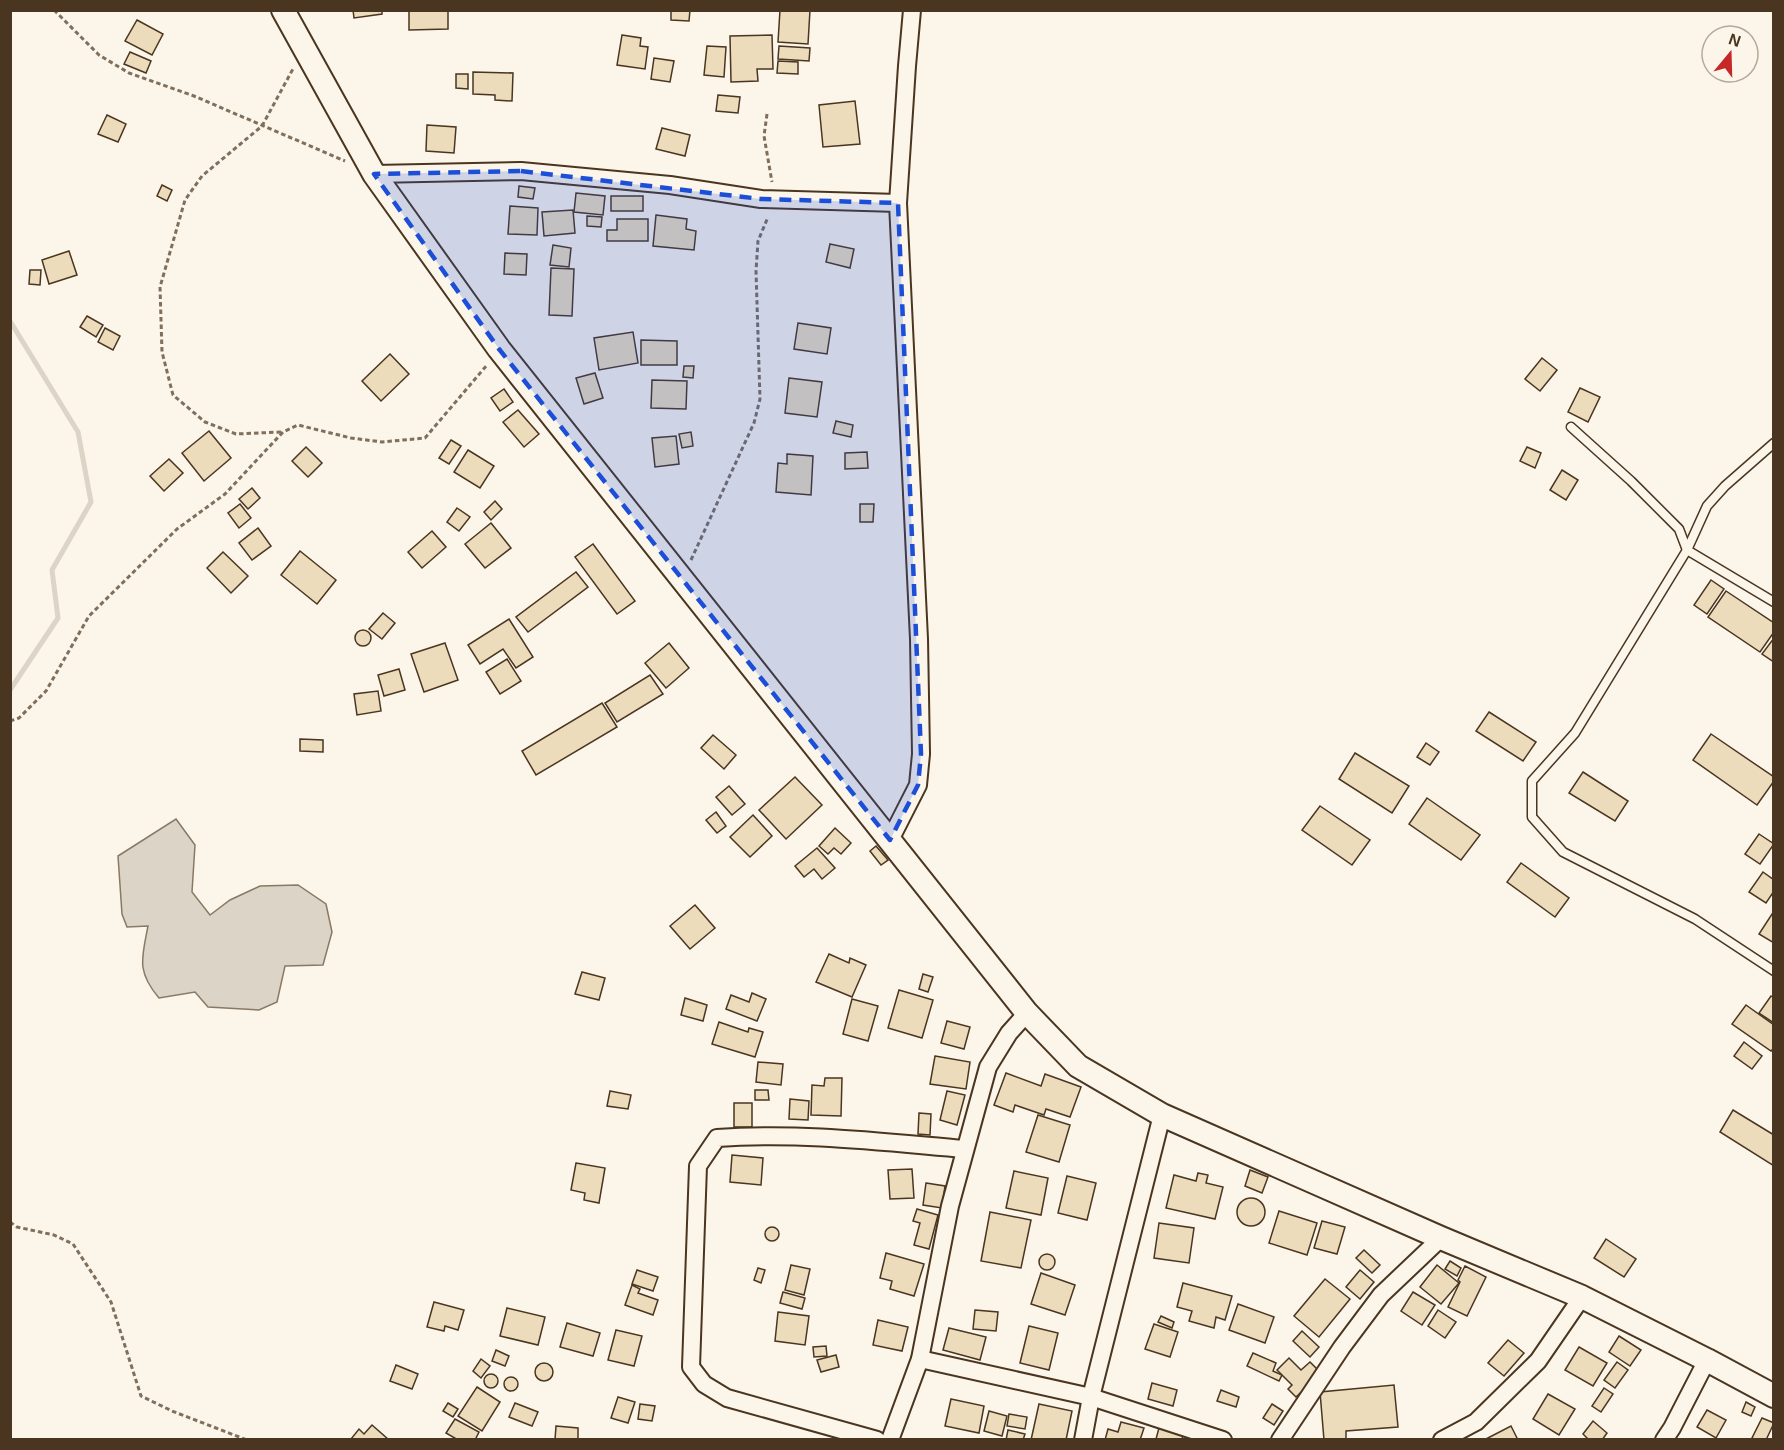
<svg xmlns="http://www.w3.org/2000/svg" width="1784" height="1450" font-family="Arial,sans-serif">
<style>
.water{fill:#dcd4c6;stroke:#887966;stroke-width:1.5}
.lines{fill:none;stroke-linecap:round;stroke-linejoin:round}
.stream{stroke:#dcd4c6;stroke-width:5}
.building{fill:#ecdcbc;stroke:#4a3520;stroke-width:1.5}
.lane-casing{stroke:#4a3520;stroke-width:11}
.street-casing{stroke:#4a3520;stroke-width:20}
.secondary-casing{stroke:#4a3520;stroke-width:26}
.path{stroke:#7f6f5c;stroke-width:3;stroke-dasharray:4.5 3;stroke-linecap:butt}
.lane{stroke:#fbf6e9;stroke-width:8}
.street{stroke:#fbf6e9;stroke-width:16}
.secondary{stroke:#fbf6e9;stroke-width:22}
.marked{fill:#1d4ed8;fill-opacity:0.2;stroke:#1d4ed8;stroke-width:4.5;stroke-dasharray:12 8;stroke-linejoin:round}
</style>
<rect width="100%" height="100%" fill="#fbf6e9"/>
<path class="water" d="M176,819L195,845L192,892L210,915L230,900L260,886L298,885L326,904L332,932L323,965L285,966L277,1002L259,1010L208,1007L195,992L159,998C136,971 142,958 148,926L127,927L122,914L118,856Z"/>
<g class="lines">
<path class="stream" d="M10,321L78,432L91,502L52,570L58,618L10,690"/>
</g>
<g class="building">
<path d="M353,10H382V14L354,18Z"/>
<path d="M409,10H448V29L409,30Z"/>
<path d="M671,10H690L689,21L671,20Z"/>
<path d="M780,10H810L808,44L778,42Z"/>
<path d="M137,20L163,34L152,55L125,41Z"/>
<path d="M622,35L641,38L640,46L648,47L645,69L617,65Z"/>
<path d="M772,35L773,69H757L758,81L731,82L730,36Z"/>
<path d="M707,46L726,47L724,77L704,75Z"/>
<path d="M779,46L810,48L809,61L778,59Z"/>
<path d="M130,52L151,61L146,73L124,64Z"/>
<path d="M654,58L674,61L670,82L651,79Z"/>
<path d="M778,61L798,62V74L777,73Z"/>
<path d="M473,72L513,73L512,101L495,100V95L473,94Z"/>
<path d="M456,74H468V89L456,88Z"/>
<path d="M718,95L740,97L738,113L716,111Z"/>
<path d="M855,101L860,144L823,147L819,105Z"/>
<path d="M107,115L126,124L118,142L98,134Z"/>
<path d="M427,125L456,127L454,153L426,151Z"/>
<path d="M662,128L690,135L685,156L656,149Z"/>
<path d="M162,185L172,190L167,201L157,196Z"/>
<path d="M519,186L535,188L533,199L518,197Z"/>
<path d="M576,193L605,196L603,215L574,212Z"/>
<rect x="611" y="196" width="32" height="15"/>
<path d="M510,206L538,208L537,235L508,234Z"/>
<path d="M573,210L575,233L544,236L542,212Z"/>
<path d="M656,215L687,219L686,229L696,231L694,250L653,246Z"/>
<path d="M587,216L602,217L601,227L587,226Z"/>
<path d="M617,219H648V241H607V230H617Z"/>
<path d="M830,244L854,249L850,268L826,262Z"/>
<path d="M553,245L571,248L569,267L550,265Z"/>
<path d="M69,251L77,275L49,284L42,260Z"/>
<path d="M505,253L527,254L526,275L504,274Z"/>
<path d="M551,268L574,269L572,316L549,315Z"/>
<path d="M30,270H41L40,285L29,284Z"/>
<path d="M87,316L103,325L96,337L80,327Z"/>
<path d="M798,323L831,328L827,354L794,349Z"/>
<path d="M105,328L120,336L113,350L98,342Z"/>
<path d="M633,332L638,363L599,370L594,338Z"/>
<path d="M641,340L677,341V365H641Z"/>
<path d="M390,354L409,374L381,401L362,381Z"/>
<path d="M1542,358L1557,370L1540,391L1525,379Z"/>
<path d="M684,366H694L693,378L683,377Z"/>
<path d="M595,373L603,398L584,404L576,378Z"/>
<path d="M789,378L822,382L817,417L785,413Z"/>
<path d="M652,380L687,381L686,409L651,408Z"/>
<path d="M1580,388L1600,397L1588,422L1568,412Z"/>
<path d="M504,389L513,402L500,411L491,398Z"/>
<path d="M518,410L539,434L524,447L503,422Z"/>
<path d="M836,421L853,425L851,437L833,433Z"/>
<path d="M209,431L231,458L204,481L182,453Z"/>
<path d="M691,432L693,446L682,448L679,434Z"/>
<path d="M676,436L679,464L655,467L652,438Z"/>
<path d="M451,440L461,446L449,464L439,458Z"/>
<path d="M306,447L322,463L308,477L292,461Z"/>
<path d="M1527,447L1541,453L1535,468L1520,461Z"/>
<path d="M468,450L494,466L480,488L454,472Z"/>
<path d="M867,452L868,468L845,469V453Z"/>
<path d="M787,454L813,456L811,495L776,492L778,463L787,464Z"/>
<path d="M169,459L183,473L164,491L150,476Z"/>
<path d="M1562,470L1578,480L1566,500L1550,490Z"/>
<path d="M252,488L260,498L248,509L239,499Z"/>
<path d="M495,501L502,509L491,520L484,512Z"/>
<path d="M240,504L251,518L239,528L228,513Z"/>
<path d="M860,504H874L873,522H860Z"/>
<path d="M457,508L470,517L459,531L447,522Z"/>
<path d="M491,523L511,548L485,568L465,544Z"/>
<path d="M258,528L271,546L252,560L239,543Z"/>
<path d="M432,531L446,547L422,568L408,552Z"/>
<path d="M593,544L635,601L617,614L575,557Z"/>
<path d="M300,551L336,580L317,604L281,575Z"/>
<path d="M223,552L248,576L231,593L207,568Z"/>
<path d="M576,572L588,587L528,632L516,617Z"/>
<path d="M1711,580L1724,589L1707,614L1694,605Z"/>
<path d="M1726,591L1774,623V632L1760,652L1708,617Z"/>
<path d="M383,613L395,623L382,639L369,629Z"/>
<path d="M509,619L533,657L516,668L503,649L480,664L468,645Z"/>
<circle cx="363" cy="638" r="8"/>
<path d="M1774,638V662L1762,654Z"/>
<path d="M445,643L458,680L424,692L411,654Z"/>
<path d="M669,643L689,668L666,688L645,663Z"/>
<path d="M507,659L521,681L500,694L486,672Z"/>
<path d="M399,669L405,690L384,696L378,675Z"/>
<path d="M650,675L663,694L617,722L605,703Z"/>
<path d="M378,691L381,711L357,715L354,694Z"/>
<path d="M602,703L617,727L536,775L522,751Z"/>
<path d="M1489,712L1536,742L1523,761L1476,731Z"/>
<path d="M1711,734L1774,777V781L1757,805L1693,760Z"/>
<path d="M713,735L736,755L724,769L701,748Z"/>
<path d="M300,739L323,740V752L300,751Z"/>
<path d="M1426,743L1439,752L1430,765L1417,757Z"/>
<path d="M1355,753L1409,786L1392,813L1339,779Z"/>
<path d="M1583,772L1628,801L1615,821L1569,793Z"/>
<path d="M795,777L822,805L786,839L759,810Z"/>
<path d="M729,786L745,804L732,815L716,797Z"/>
<path d="M1427,798L1480,835L1461,860L1409,824Z"/>
<path d="M1320,806L1370,840L1352,865L1302,830Z"/>
<path d="M716,812L726,826L717,833L706,820Z"/>
<path d="M753,815L772,836L750,857L730,837Z"/>
<path d="M835,828L851,843L841,854L834,848L828,854L819,846Z"/>
<path d="M1759,834L1774,844L1760,864L1745,854Z"/>
<path d="M876,846L888,860L881,865L870,851Z"/>
<path d="M817,848L835,868L822,879L814,869L804,877L795,866Z"/>
<path d="M1521,863L1569,898L1555,917L1507,882Z"/>
<path d="M1763,872L1774,880V891L1766,903L1749,892Z"/>
<path d="M695,905L715,928L690,949L670,926Z"/>
<path d="M1774,911V943L1759,934Z"/>
<path d="M829,954L849,963L850,958L866,965L852,997L816,982Z"/>
<path d="M582,972L605,978L599,1000L575,994Z"/>
<path d="M923,974L933,977L928,992L919,989Z"/>
<path d="M899,990L933,1000L922,1038L888,1028Z"/>
<path d="M752,993L766,999L757,1021L726,1009L731,995L749,1002Z"/>
<path d="M1771,996L1774,998V1023L1759,1013Z"/>
<path d="M685,998L707,1005L703,1021L681,1015Z"/>
<path d="M852,999L878,1006L868,1041L843,1034Z"/>
<path d="M1746,1005L1774,1025V1048L1771,1051L1732,1024Z"/>
<path d="M947,1021L970,1027L964,1049L941,1043Z"/>
<path d="M719,1022L748,1032L749,1028L763,1032L755,1057L712,1044Z"/>
<path d="M1744,1042L1762,1056L1752,1069L1734,1056Z"/>
<path d="M935,1056L970,1062L966,1089L930,1084Z"/>
<path d="M758,1062L783,1064L781,1085L756,1082Z"/>
<path d="M1006,1073L1041,1086L1045,1074L1081,1087L1070,1117L1046,1109L1044,1115L1015,1105L1013,1112L994,1105Z"/>
<path d="M825,1078H842L841,1116L811,1115L812,1085L824,1086Z"/>
<path d="M755,1090H768L769,1100H755Z"/>
<path d="M610,1091L631,1095L628,1109L607,1106Z"/>
<path d="M947,1091L965,1095L957,1125L940,1120Z"/>
<path d="M790,1099L809,1101L808,1120L789,1119Z"/>
<rect x="734" y="1103" width="18" height="24"/>
<path d="M1733,1110L1774,1135V1166L1720,1132Z"/>
<path d="M919,1113L931,1114L930,1135L918,1134Z"/>
<path d="M1038,1115L1070,1125L1059,1162L1026,1152Z"/>
<path d="M732,1155L763,1158L761,1185L730,1182Z"/>
<path d="M576,1163L605,1168L599,1203L584,1200L585,1193L571,1190Z"/>
<path d="M912,1169L914,1198L890,1199L888,1170Z"/>
<path d="M1250,1170L1268,1177L1262,1193L1245,1186Z"/>
<path d="M1014,1171L1048,1178L1041,1215L1006,1208Z"/>
<path d="M1198,1173L1208,1175L1206,1183L1223,1187L1215,1219L1166,1208L1174,1175L1196,1181Z"/>
<path d="M1067,1176L1096,1183L1087,1220L1058,1213Z"/>
<path d="M926,1183L945,1186L942,1208L923,1205Z"/>
<circle cx="1251" cy="1212" r="14"/>
<path d="M917,1209L938,1215L929,1249L914,1245L920,1223L913,1221Z"/>
<path d="M1279,1211L1317,1223L1307,1255L1269,1243Z"/>
<path d="M990,1212L1031,1220L1021,1268L981,1261Z"/>
<path d="M1322,1221L1345,1227L1337,1254L1314,1248Z"/>
<path d="M1159,1223L1194,1228L1189,1263L1154,1258Z"/>
<circle cx="772" cy="1234" r="7"/>
<path d="M1606,1239L1636,1259L1624,1277L1594,1258Z"/>
<path d="M1364,1250L1380,1265L1372,1273L1356,1258Z"/>
<path d="M886,1253L924,1264L914,1296L890,1289L892,1281L880,1278Z"/>
<circle cx="1047" cy="1262" r="8"/>
<path d="M1450,1261L1461,1268L1457,1276L1445,1269Z"/>
<path d="M791,1265L810,1269L804,1295L785,1290Z"/>
<path d="M1437,1265L1459,1283L1441,1304L1420,1287Z"/>
<path d="M1465,1266L1486,1277L1467,1316L1448,1307L1460,1282L1458,1280Z"/>
<path d="M758,1268L765,1270L761,1283L754,1280Z"/>
<path d="M637,1270L658,1277L653,1291L632,1284Z"/>
<path d="M1360,1270L1374,1282L1360,1299L1346,1287Z"/>
<path d="M1041,1273L1075,1285L1065,1315L1031,1304Z"/>
<path d="M1325,1279L1350,1299L1319,1337L1294,1316Z"/>
<path d="M1183,1283L1232,1296L1225,1320L1216,1317L1214,1328L1189,1321L1192,1311L1177,1307Z"/>
<path d="M632,1285L640,1289L638,1293L658,1300L653,1315L625,1305Z"/>
<path d="M783,1292L805,1298L802,1309L780,1303Z"/>
<path d="M1413,1292L1435,1305L1422,1325L1401,1311Z"/>
<path d="M434,1302L464,1310L458,1330L445,1326L444,1331L427,1327Z"/>
<path d="M1238,1304L1274,1317L1265,1343L1229,1330Z"/>
<path d="M507,1308L545,1317L538,1345L500,1336Z"/>
<path d="M975,1310L998,1312L996,1331L973,1329Z"/>
<path d="M1438,1310L1456,1322L1445,1338L1428,1326Z"/>
<path d="M778,1312L809,1316L805,1345L775,1341Z"/>
<path d="M1161,1316L1174,1322L1172,1328L1158,1322Z"/>
<path d="M878,1320L908,1327L902,1351L873,1345Z"/>
<path d="M567,1323L600,1333L593,1356L560,1347Z"/>
<path d="M1154,1324L1178,1332L1170,1357L1145,1349Z"/>
<path d="M1029,1326L1058,1333L1049,1370L1020,1363Z"/>
<path d="M949,1328L986,1337L980,1360L943,1350Z"/>
<path d="M616,1330L642,1336L634,1366L608,1360Z"/>
<path d="M1302,1331L1319,1347L1310,1357L1293,1341Z"/>
<path d="M1619,1336L1641,1350L1630,1366L1609,1352Z"/>
<path d="M1508,1340L1524,1353L1504,1376L1488,1363Z"/>
<path d="M826,1346L827,1356L814,1357L813,1347Z"/>
<path d="M1579,1347L1607,1363L1593,1386L1565,1370Z"/>
<path d="M496,1350L509,1356L505,1366L492,1361Z"/>
<path d="M1253,1353L1276,1363L1273,1371L1282,1375L1279,1381L1247,1366Z"/>
<path d="M836,1355L839,1367L821,1372L817,1360Z"/>
<path d="M1289,1358L1301,1370L1310,1362L1319,1371L1310,1380L1312,1382L1296,1397L1288,1389L1292,1385L1277,1370Z"/>
<path d="M481,1359L490,1366L481,1378L473,1371Z"/>
<path d="M1617,1362L1628,1370L1615,1388L1604,1380Z"/>
<circle cx="544" cy="1372" r="9"/>
<path d="M396,1365L418,1374L412,1389L390,1381Z"/>
<circle cx="491" cy="1381" r="7"/>
<circle cx="511" cy="1384" r="7"/>
<path d="M1152,1383L1177,1390L1173,1406L1148,1399Z"/>
<path d="M1394,1385L1398,1427L1346,1431V1440H1324L1320,1392Z"/>
<path d="M477,1387L500,1402L482,1431L458,1416Z"/>
<path d="M1604,1388L1613,1394L1601,1412L1592,1406Z"/>
<path d="M1221,1390L1239,1397L1236,1407L1217,1401Z"/>
<path d="M1548,1394L1575,1409L1559,1435L1533,1419Z"/>
<path d="M618,1397L635,1402L628,1423L611,1418Z"/>
<path d="M951,1399L984,1406L979,1433L945,1426Z"/>
<path d="M1746,1402L1755,1407L1751,1416L1742,1412Z"/>
<path d="M448,1403L458,1409L453,1417L443,1411Z"/>
<path d="M515,1403L538,1412L532,1426L509,1417Z"/>
<path d="M640,1404L655,1406L652,1421L638,1419Z"/>
<path d="M1039,1404L1072,1411L1066,1440H1031Z"/>
<path d="M1272,1404L1283,1411L1274,1425L1263,1418Z"/>
<path d="M1707,1410L1726,1420L1716,1438L1697,1427Z"/>
<path d="M989,1411L1007,1416L1002,1436L984,1431Z"/>
<path d="M1009,1414L1027,1417L1025,1429L1007,1426Z"/>
<path d="M1762,1418L1774,1423L1766,1440H1756L1752,1438Z"/>
<path d="M455,1419L479,1432L475,1440H458L446,1433Z"/>
<path d="M1593,1421L1607,1433L1602,1440H1589L1583,1434Z"/>
<path d="M1121,1422L1144,1428L1140,1440H1105L1108,1429L1118,1432Z"/>
<path d="M372,1425L389,1440L351,1439L359,1429L364,1434Z"/>
<path d="M556,1426L578,1428V1440H555Z"/>
<path d="M1511,1426L1518,1440H1484Z"/>
<path d="M1159,1428L1183,1435L1182,1440L1156,1439Z"/>
<path d="M1008,1430L1025,1434L1023,1440H1006Z"/>
</g>
<g class="lines">
<defs>
<g id="lane">
<path d="M1571,427L1631,481L1679,529L1687,550L1774,602"/>
<path d="M1774,443L1725,486L1707,506L1687,550L1575,733L1532,781V817L1563,852L1695,919L1774,971"/>
</g>
<g id="street">
<path d="M374,174L521,171L670,185L761,199L898,203"/>
<path d="M890,840L918,785L921,754L919,639L898,203L907,66L912,10"/>
<path d="M920,1359L1091,1397L1223,1440"/>
<path d="M877,1440L727,1398L704,1384L691,1367L698,1166L717,1138C800,1132 882,1142 965,1149"/>
<path d="M890,1440L920,1359L950,1206L988,1067L1009,1033L1027,1013"/>
<path d="M1083,1440L1091,1397L1162,1115"/>
<path d="M1280,1440L1342,1347L1381,1295L1441,1238"/>
<path d="M1442,1440L1476,1422L1538,1361L1582,1297"/>
<path d="M1664,1440L1672,1428L1707,1360"/>
</g>
<path id="secondary" d="M283,10L374,174L499,349L1027,1013L1078,1066L1162,1115L1441,1238L1582,1297L1707,1360L1774,1396"/>
</defs>
<use href="#lane" class="lane-casing"/>
<use href="#street" class="street-casing"/>
<use href="#secondary" class="secondary-casing"/>
<g class="path">
<path d="M54,10L99,55L129,73L194,96L345,161"/>
<path d="M767,114L764,136L772,182"/>
<path d="M281,432L236,434L205,422L173,395L162,352L160,287L185,200L202,176L262,126L294,67"/>
<path d="M691,560L754,423L760,399L756,271L758,241L768,217"/>
<path d="M10,721L19,718L46,691L89,616L177,529L225,494L283,432L298,425L351,438L382,442L425,438L487,365"/>
<path d="M10,1222L17,1227L54,1235L73,1244L111,1302L141,1396L172,1411L247,1440"/>
</g>
<use href="#lane" class="lane"/>
<use href="#street" class="street"/>
<use href="#secondary" class="secondary"/>
</g>
<path class="marked" d="M521,171L761,199L898,203L921,754L918,785L890,840L499,349L374,174Z"/>
<rect width="1784" height="1450" fill="none" stroke="#4a3520" stroke-width="24"/>
<g transform="translate(1730 54) rotate(19)"><circle r="28" fill="#fbf6e9" stroke="#b4a999" stroke-width="1.5"/>
<path d="M0-4.5L10 22L0 15L-10 22Z" fill="#c62828"/>
<text y="-9" font-size="16" font-weight="bold" text-anchor="middle" fill="#4a3520">N</text>
</g>
</svg>
